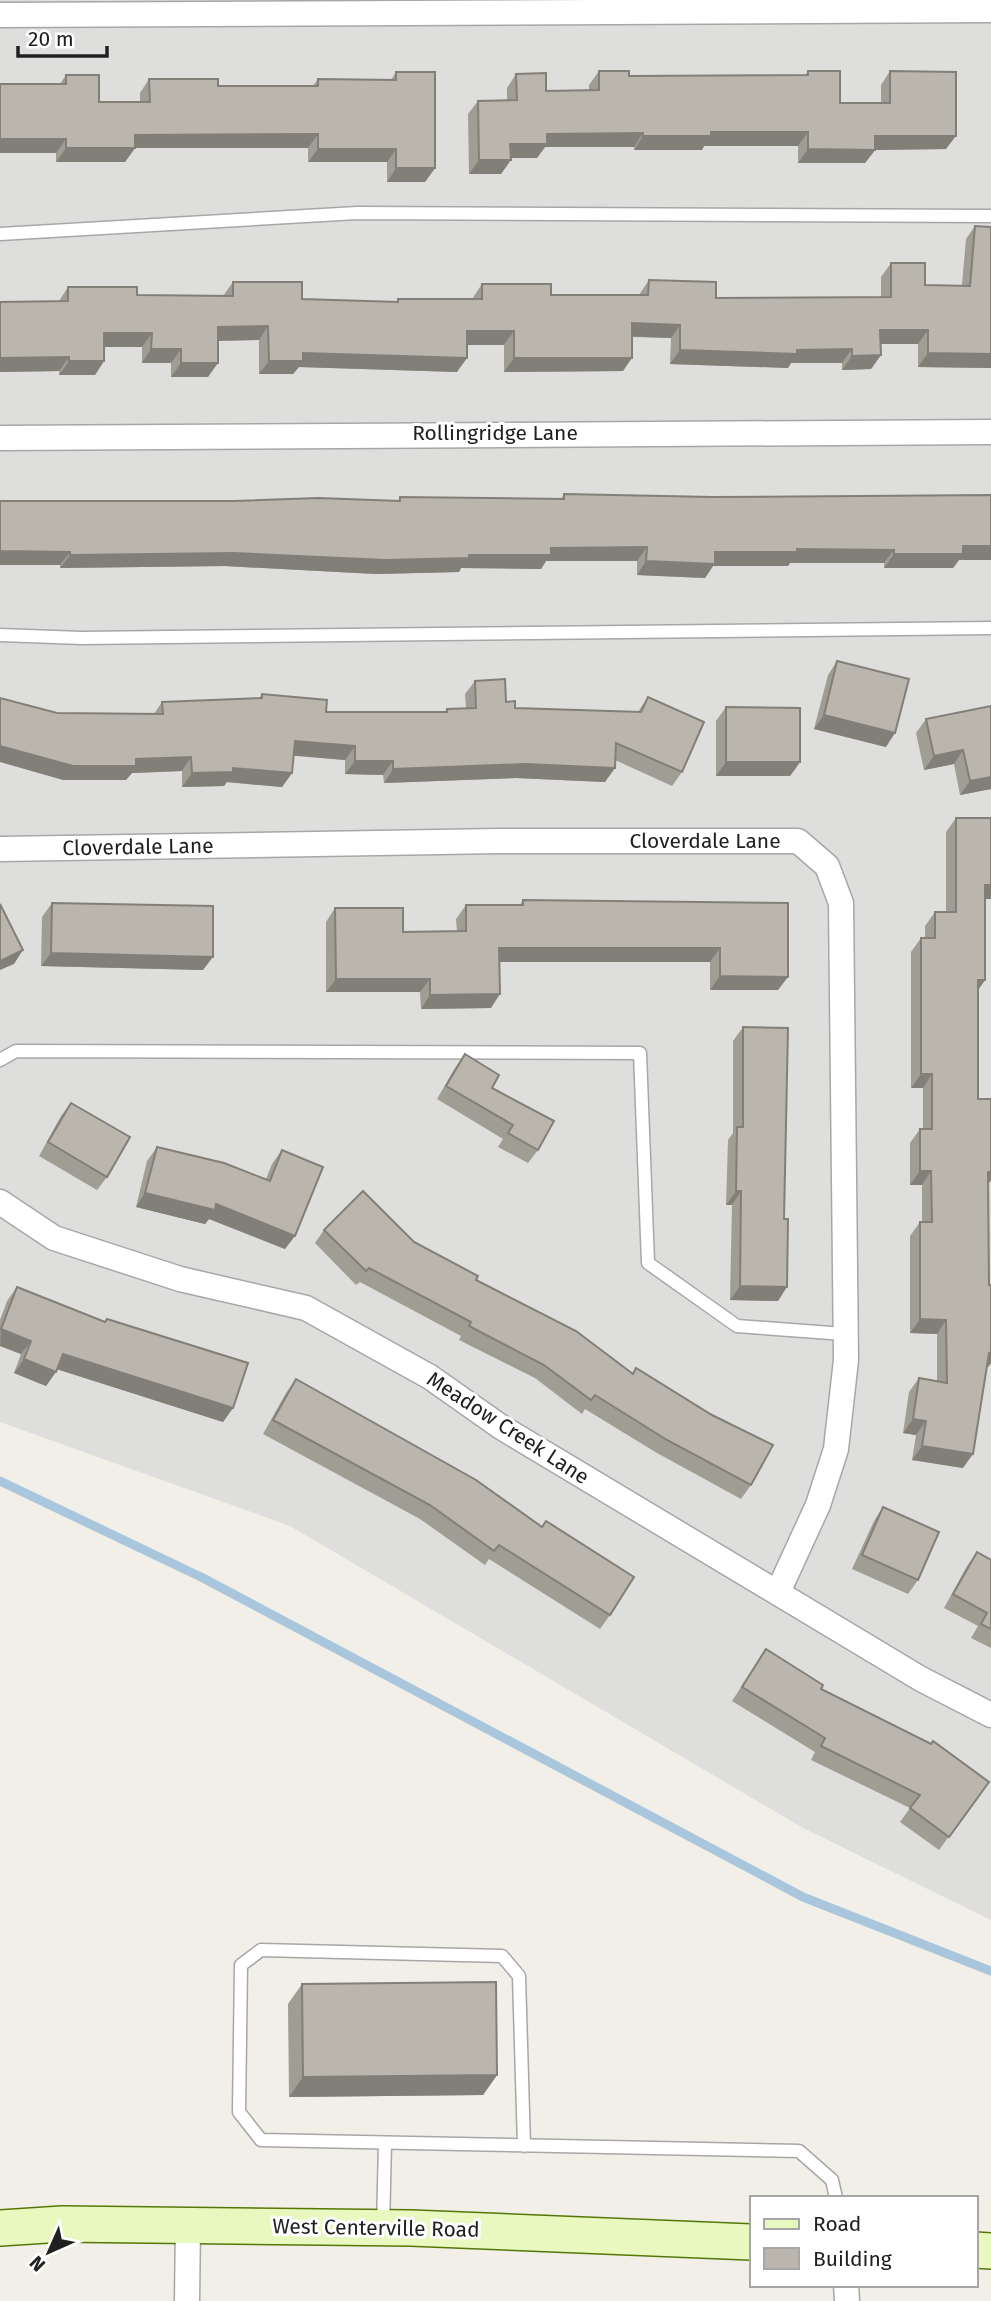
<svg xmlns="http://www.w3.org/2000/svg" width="991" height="2301" font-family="'Fira Sans',sans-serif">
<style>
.residential{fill:#dededd}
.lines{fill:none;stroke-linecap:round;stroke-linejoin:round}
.stream{stroke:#a9c6dd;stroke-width:9}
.lane-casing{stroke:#a7a7a7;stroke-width:15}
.street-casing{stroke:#a7a7a7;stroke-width:27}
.secondary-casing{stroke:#547708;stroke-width:38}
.lane{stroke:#fff;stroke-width:12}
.street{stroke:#fff;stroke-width:24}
.secondary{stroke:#e9f8be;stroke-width:35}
.wall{fill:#a09d95}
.shaded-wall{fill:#827f79}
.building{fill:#bab6ad;stroke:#827f79;stroke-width:2}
.labels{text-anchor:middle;stroke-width:6;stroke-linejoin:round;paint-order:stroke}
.street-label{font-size:21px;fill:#202020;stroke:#fff}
</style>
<rect width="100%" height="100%" fill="#f1efe7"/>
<path class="residential" d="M0,0H991V1920L803,1828L290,1526L0,1422Z"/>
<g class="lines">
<path class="stream" d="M0,1481L203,1578L803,1897L991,1971"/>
<defs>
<g id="lane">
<path d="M0,234L357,213L991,216"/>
<path d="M0,635L82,638L991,628"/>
<path d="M0,1060L16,1051L640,1053L648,1263L737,1326L844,1334"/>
<path d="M524,2146L519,1976L502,1956L261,1950L241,1965L239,2112L261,2140L799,2151L832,2180L836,2198"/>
<path d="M383,2227L385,2144"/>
</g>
<g id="street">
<path d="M0,15L991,10"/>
<path d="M0,438L991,432"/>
<path d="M0,849L500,841H798L827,866L841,903L846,1360L836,1449L818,1505L778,1592"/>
<path d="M0,1202L54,1238L180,1279L306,1308L430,1377L501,1427L921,1679L991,1715"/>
<path d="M846,2285L847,2301"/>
<path d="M187,2301L188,2225"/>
</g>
<g id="secondary">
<path d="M0,2228L62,2224L411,2228L751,2242"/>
<path d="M975,2250L991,2251"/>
</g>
</defs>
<use href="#lane" class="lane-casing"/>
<use href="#street" class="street-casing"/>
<use href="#secondary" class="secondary-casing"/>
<use href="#lane" class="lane"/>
<use href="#street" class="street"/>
<use href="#secondary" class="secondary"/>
</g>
<g class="wall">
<path d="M599,71L629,76L805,75L808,71L840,103H881V85L890,71L946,149L875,150L865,163H798V146H704L702,150H634V147H545L537,158H511L501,174H469L468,114L478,101L507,100V88L516,74L546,91L589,90V85Z"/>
<path d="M396,72L435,168L425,182H387V162H308V148H135L125,162H56V153H0V84H60L66,75L99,102H140V93L149,79L218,86H313L318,79L391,80Z"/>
<path d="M975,226L991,368L918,367V344H880L881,355L871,369L842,370V363H791L788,368L670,364L671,338L632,337L623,371L504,372V345H467L457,372L299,367L293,374H259V340L218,341L208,377H171V363H142V347H104V361L95,375H59V371L0,372V302L59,301L68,287L137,295L223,296L233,282L302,299L396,302L398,299H472L482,284L551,295H639L649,280L716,298L881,297V277L891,263L925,285H962L966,239Z"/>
<path d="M564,494L959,560L953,568H884V563H790L788,566H713L705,578L637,575V561H546L541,569L461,568L459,572L376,574L225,566L60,568V565H0V501H398L400,497L561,499Z"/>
<path d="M837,661L886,747L814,729L828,675Z"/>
<path d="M475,681L515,708L638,712L648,697L682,772L672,786L615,760L605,782L516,778L384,783L383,775L345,774V760L293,755L292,773L282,787L227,782L224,786L182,787V771L132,773L126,780H63L57,713L154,714L162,702L259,698L262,694L326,712H444L447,709L466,708L465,694Z"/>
<path d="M991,706V789L960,795L954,764L924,770L916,733L926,719Z"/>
<path d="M726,707L800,762L790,776H716V721Z"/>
<path d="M956,818L991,899H985V980L978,990V1099H991V1180L988,1183L989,1285H991V1363L988,1367H987L963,1468L912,1460L916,1435L903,1433L909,1392L919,1378L937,1381V1334L910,1333V1236L920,1222H922V1185H910V1143L920,1129H923V1088H911V952L921,938H925V926L935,912H946V832Z"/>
<path d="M523,900L788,903L778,990H710V962H500L491,1008L421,1009L420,992H326V922L335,908L403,932L457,931L456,919L466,905H520Z"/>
<path d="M52,903L203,970L41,966L42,917Z"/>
<path d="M743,1027L778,1301L730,1300L732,1205H726L728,1140L733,1133V1041Z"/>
<path d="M465,1054L492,1088L538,1150L528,1163L498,1147L503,1139L437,1099L455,1068Z"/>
<path d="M71,1103L107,1177L97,1190L39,1156L61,1116Z"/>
<path d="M157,1147L266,1179L272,1164L282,1150L285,1249L209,1219L205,1224L136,1207L147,1161Z"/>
<path d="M324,1230L414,1242L476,1280L751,1485L741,1499L657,1453L585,1409L582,1414L535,1378L459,1340L461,1336L360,1282L356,1285L315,1243Z"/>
<path d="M17,1287L104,1322L107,1319L233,1408L223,1422L57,1369L46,1386L14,1373L21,1354L0,1346V1320L7,1301Z"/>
<path d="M296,1379L610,1615L600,1629L489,1559L485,1565L420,1519L263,1434L286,1393Z"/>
<path d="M883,1507L918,1580L908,1594L852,1569L874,1521Z"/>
<path d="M977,1552L991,1560V1648L971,1638L978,1626L944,1608L967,1566Z"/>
<path d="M766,1649L821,1689L989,1782L939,1850L900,1822L910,1808L811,1760L815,1752L732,1701Z"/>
<path d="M302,1984L497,2075L483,2095L289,2097L288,2004Z"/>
</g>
<g class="shaded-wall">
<path d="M711,132H808L798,146H704L702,150H634L643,136Z"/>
<path d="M643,133L634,147H545L537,158H501L510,144L547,134Z"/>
<path d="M318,134L308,148H135L125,162H56L66,148L135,135Z"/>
<path d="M875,136H956L946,149L875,150L865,163H798L808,149Z"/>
<path d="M0,139H66L56,153H0Z"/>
<path d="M318,149H396L387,162H308Z"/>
<path d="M479,160H511L501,174H469Z"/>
<path d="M396,168H435L425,182H387Z"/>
<path d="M632,323L680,325L671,338L622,336Z"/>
<path d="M268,326L259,340L209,341L218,327Z"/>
<path d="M880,330H928L918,344H871Z"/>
<path d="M467,331H514L504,345H457Z"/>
<path d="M104,333H152L142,347H94Z"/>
<path d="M151,349H181L171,363H142Z"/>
<path d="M852,349L842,363H791L788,368L670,364L680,350Z"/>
<path d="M303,353L467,358L457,372L299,367L293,374H259L269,361Z"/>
<path d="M928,353L991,354V368L918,367Z"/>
<path d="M881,355L871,369L842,370L852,356Z"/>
<path d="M69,357L59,371L0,372V358Z"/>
<path d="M514,358H632L623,371L504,372Z"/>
<path d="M69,361H104L95,375H59Z"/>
<path d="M181,363H218L208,377H171Z"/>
<path d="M963,546H991V560H959L953,568H884L894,554Z"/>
<path d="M647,547L637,561H546L541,569L461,568L459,572L376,574L225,566L60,568L70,555L234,553L469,555L551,548Z"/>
<path d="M797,549L894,550L884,563H790L788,566H713L705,578L637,575L646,561L715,552Z"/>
<path d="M0,551L70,552L60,565H0Z"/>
<path d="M824,715L895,733L886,747L814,729Z"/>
<path d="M295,741L355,746L345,760L285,755Z"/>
<path d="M0,746L136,759L191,757L182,771L132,773L126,780H63L0,762Z"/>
<path d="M963,750L954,764L924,770L934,756Z"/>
<path d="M355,761H393L383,775L345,774Z"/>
<path d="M726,762H800L790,776H716Z"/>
<path d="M525,764L615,768L605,782L516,778L384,783L393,769Z"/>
<path d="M233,768L292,773L282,787L227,782L224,786L182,787L192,773Z"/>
<path d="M991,777V789L960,795L970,781Z"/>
<path d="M985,885H991V899H975Z"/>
<path d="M499,948H720L710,962H490Z"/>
<path d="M23,950L14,964L0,970V961Z"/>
<path d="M51,953L213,957L203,970L41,966Z"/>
<path d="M720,976L788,977L778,990H710Z"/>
<path d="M336,979H430L420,992H326Z"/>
<path d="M978,980H985L975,994Z"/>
<path d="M500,994L491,1008L421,1009L430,995Z"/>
<path d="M921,1074H932L923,1088H911Z"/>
<path d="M920,1171H931L922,1185H910Z"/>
<path d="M988,1172H991V1180L987,1186Z"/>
<path d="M736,1191H741L732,1205H726Z"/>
<path d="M145,1193L216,1204L295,1236L285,1249L209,1219L205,1224L136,1207Z"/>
<path d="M740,1286L787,1287L778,1301L730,1300Z"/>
<path d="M920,1319L946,1320L937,1334L910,1333Z"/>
<path d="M1,1329L31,1341L21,1354L0,1346Z"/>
<path d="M989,1353L991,1354V1363L988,1367H979Z"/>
<path d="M63,1354L233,1408L223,1422L53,1368Z"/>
<path d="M24,1359L56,1372L46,1386L14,1373Z"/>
<path d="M913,1419L926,1421L916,1435L903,1433Z"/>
<path d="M922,1446L973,1454L963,1468L912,1460Z"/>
<path d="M497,2075L483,2095L289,2097L303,2077Z"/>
</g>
<g class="building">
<path d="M599,71H629V76L808,75V71H840V103H890V71L956,72V136H875V150L808,149V132H711V136H643V133L547,134V144H510L511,160H479L478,101L517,100L516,74L546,73V91L599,90Z"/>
<path d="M396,72H435V168H396V149H318V134L135,135V148H66V139H0V84H66V75H99V102H150L149,79H218V86H318V79L396,80Z"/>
<path d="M975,226L991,227V354L928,353V330H880L881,355L852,356V349L797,350V354L680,350V325L632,323V358H514V331H467V358L303,353V361H269L268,326L218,327V363H181V349H151L152,333H104V361H69V357L0,358V302L68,301V287H137V295L233,296V282H302V299L398,302V299H482V284H551V295H648L649,280L716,282V298L891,297V263H925V285L970,286Z"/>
<path d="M564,494L712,497L991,495V546H963V554H894V550L797,549V552H715V564L646,561L647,547L551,548V555H469V558L385,560L234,553L70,555V552L0,551V501H234L318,498L400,501V497L564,499Z"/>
<path d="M837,661L909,679L895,733L824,715Z"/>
<path d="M505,679L506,702L515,701V708L641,712L648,697L704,722L682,772L616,743L615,768L525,764L393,769V761H355V746L295,741L292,773L233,768V772L192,773L191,757L136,759V766H73L0,746V698L57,713L163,714L162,702L262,698V694L327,700L326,712H447V709L476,708L475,681Z"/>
<path d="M991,706V777L970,781L963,750L934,756L926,719Z"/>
<path d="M726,707L800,708V762H726Z"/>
<path d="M956,818H991V885H985V980H978V1099H991V1172H988L989,1285H991V1354L989,1353L973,1454L922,1446L926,1421L913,1419L919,1378L947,1383L946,1320L920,1319V1222H932L931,1171H920V1129H932V1074H921V938H935V912H956Z"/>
<path d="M523,900L788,903V977L720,976V948H499L500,994L430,995V979H336L335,908H403V932L466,931V905H523Z"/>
<path d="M52,903L213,906V957L51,953Z"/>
<path d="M0,904L23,950L0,961Z"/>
<path d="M743,1027L788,1028L784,1219H788L787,1287L740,1286L741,1191H736L737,1127H743Z"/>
<path d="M465,1054L499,1075L492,1088L554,1121L538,1150L508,1133L513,1125L446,1086Z"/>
<path d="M71,1103L130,1137L107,1177L48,1142Z"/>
<path d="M157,1147L224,1163L270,1181L282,1150L323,1167L295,1236L216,1204L215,1210L145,1193Z"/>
<path d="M363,1191L414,1242L478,1276L476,1280L576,1331L633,1374L636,1368L712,1415L773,1445L751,1485L667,1440L595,1395L591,1400L544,1365L469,1326L471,1322L369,1268L366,1271L324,1230Z"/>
<path d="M17,1287L105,1322L107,1319L248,1363L233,1408L63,1354L56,1372L24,1359L31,1341L1,1329Z"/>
<path d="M296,1379L476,1480L542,1527L546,1521L634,1577L610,1615L499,1545L494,1551L430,1505L273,1420Z"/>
<path d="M883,1507L939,1532L918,1580L862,1555Z"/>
<path d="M977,1552L991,1560V1629L981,1624L987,1613L953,1594Z"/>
<path d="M766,1649L823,1685L821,1689L931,1744L933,1741L989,1782L949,1837L910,1808L920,1795L821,1746L825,1738L742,1687Z"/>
<path d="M496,1982L497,2075L303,2077L302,1984Z"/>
</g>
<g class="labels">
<g class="street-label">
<text x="495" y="440">Rollingridge Lane</text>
<text x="705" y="848">Cloverdale Lane</text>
<text transform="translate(138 847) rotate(-1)" y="7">Cloverdale Lane</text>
<text transform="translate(508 1428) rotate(33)" y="7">Meadow Creek Lane</text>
<text transform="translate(376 2228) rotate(1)" y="7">West Centerville Road</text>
</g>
</g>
<rect x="750" y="2196" width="228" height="91" fill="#ffffff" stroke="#a6a6a6" stroke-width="2"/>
<rect x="764" y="2219" width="35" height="10" fill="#e9f8be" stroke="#a6a6a6" stroke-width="2"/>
<text x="813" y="2231" font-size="21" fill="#202020">Road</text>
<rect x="764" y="2248" width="35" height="21" fill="#bab6ad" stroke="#a6a6a6" stroke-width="2"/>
<text x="813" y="2266" font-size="21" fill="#202020">Building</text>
<g transform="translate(49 2252) rotate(225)" stroke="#ffffff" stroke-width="5" paint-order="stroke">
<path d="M0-5L12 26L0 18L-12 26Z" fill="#202020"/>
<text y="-10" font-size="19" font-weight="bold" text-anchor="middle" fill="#202020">N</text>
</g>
<path d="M18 46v10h89v-10" fill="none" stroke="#202020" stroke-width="3.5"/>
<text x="28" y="46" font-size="21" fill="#202020" stroke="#ffffff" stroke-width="5" paint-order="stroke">20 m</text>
</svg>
